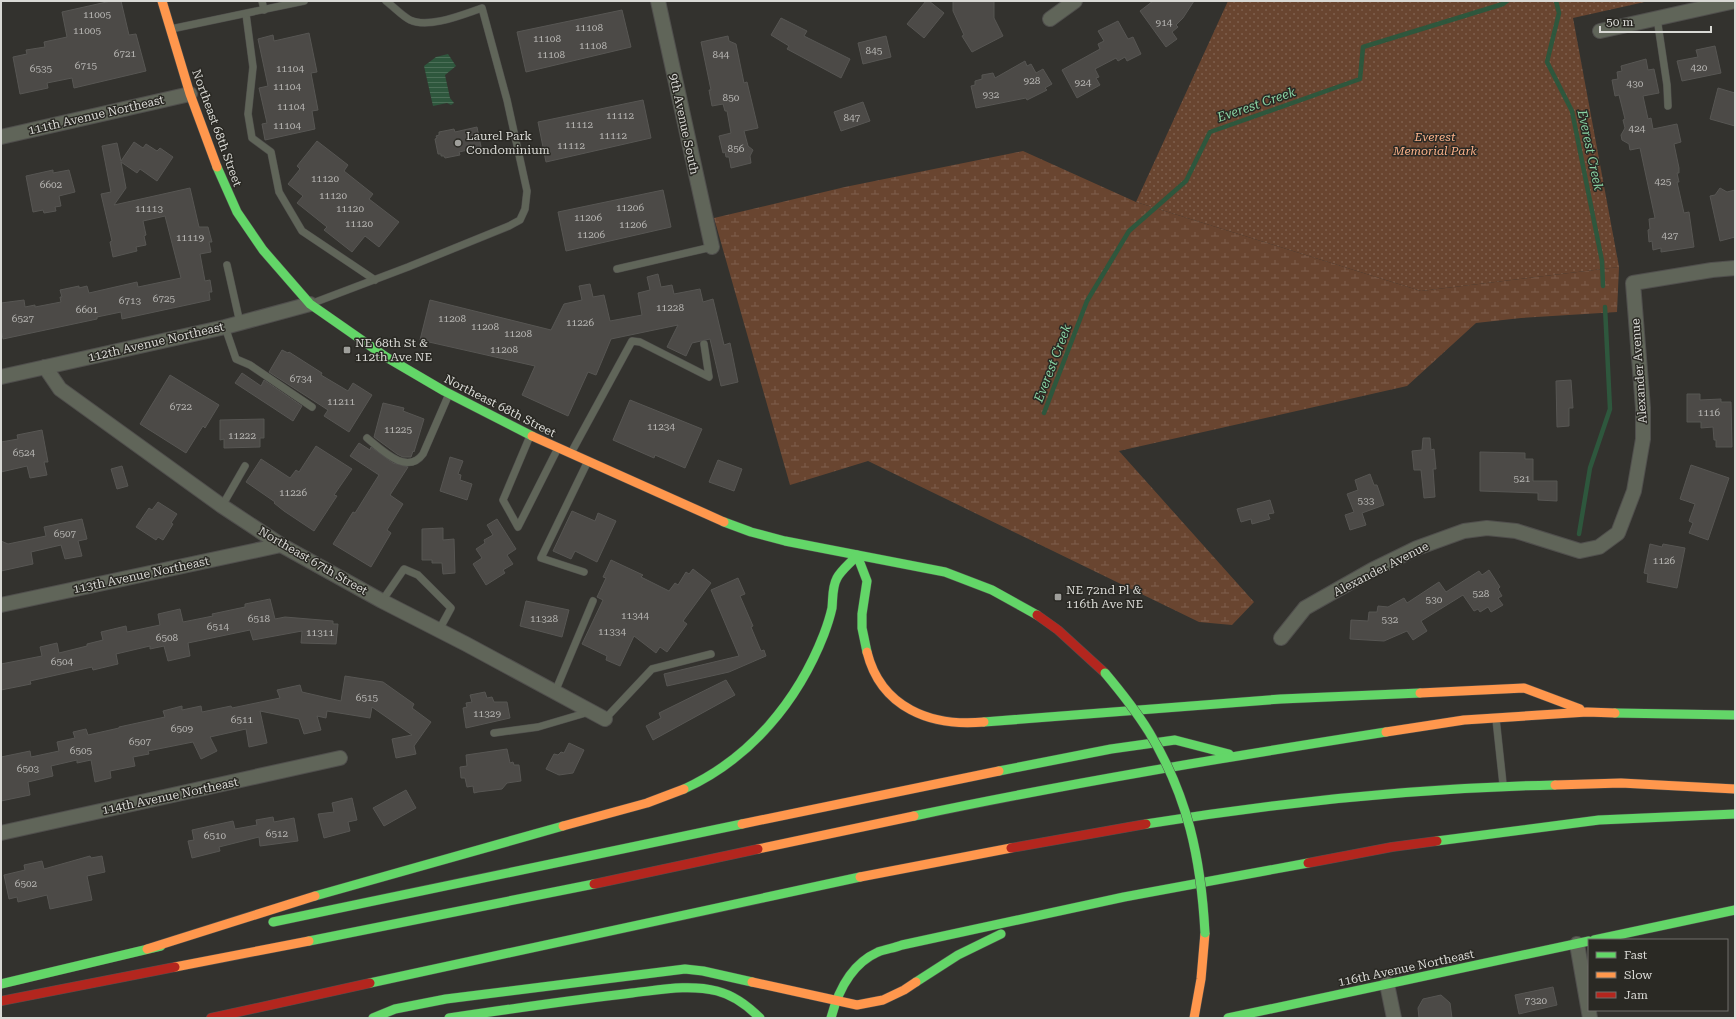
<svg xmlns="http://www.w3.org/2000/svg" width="1736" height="1019" font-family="'Roboto Serif',serif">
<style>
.wetland{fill:url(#wetland-marsh)}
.park{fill:url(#park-dots)}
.water{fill:url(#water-rules)}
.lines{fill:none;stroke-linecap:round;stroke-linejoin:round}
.stream{stroke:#2e573d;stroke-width:4.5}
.building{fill:#4c4a47;stroke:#575653}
.lane-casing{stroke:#504f4d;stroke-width:8}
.street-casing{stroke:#504f4d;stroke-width:16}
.fast-casing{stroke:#504f4d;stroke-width:10}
.slow-casing{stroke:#504f4d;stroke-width:10}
.jam-casing{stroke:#504f4d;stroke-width:10}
.lane{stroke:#606559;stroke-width:7}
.street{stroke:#606559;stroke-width:14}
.fast{stroke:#63d668;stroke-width:9}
.slow{stroke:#ff974d;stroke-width:9}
.jam{stroke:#b3261e;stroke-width:9}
.fast-bridge-casing{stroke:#504f4d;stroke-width:10;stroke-linecap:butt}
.fast-bridge{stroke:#63d668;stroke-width:9}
.poi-dot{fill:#9f9f9b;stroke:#2a2924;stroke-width:1.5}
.labels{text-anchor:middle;stroke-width:3;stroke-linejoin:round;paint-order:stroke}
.number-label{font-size:10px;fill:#b6b5b2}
.street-label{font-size:12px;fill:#d9d9d5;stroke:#2a2924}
.poi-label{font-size:12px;fill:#d9d9d5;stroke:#2a2924;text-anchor:start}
.park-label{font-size:12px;font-style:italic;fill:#fab189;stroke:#2a2924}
.water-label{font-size:13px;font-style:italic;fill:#88d2a2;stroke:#2a2924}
</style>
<defs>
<pattern id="wetland-marsh" width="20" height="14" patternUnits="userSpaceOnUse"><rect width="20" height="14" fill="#694530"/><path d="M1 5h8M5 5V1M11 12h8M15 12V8" fill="none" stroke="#7e5f4d"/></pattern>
<pattern id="park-dots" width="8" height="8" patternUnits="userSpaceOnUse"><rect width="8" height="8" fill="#694530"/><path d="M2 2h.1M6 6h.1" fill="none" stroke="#7e5f4d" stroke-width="1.8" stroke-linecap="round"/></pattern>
<pattern id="water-rules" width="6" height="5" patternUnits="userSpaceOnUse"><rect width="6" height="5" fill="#2e573d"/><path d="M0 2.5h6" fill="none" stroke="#4c6f58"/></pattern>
</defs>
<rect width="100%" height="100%" fill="#33322e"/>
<path class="wetland" d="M1023,151L1136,202L1421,291L1619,267L1617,312L1521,318L1476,323L1407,386L1119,451L1254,602L1232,625L1199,622L868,461L790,485L714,218L845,187Z"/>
<path class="park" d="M1228,1H1649L1573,18L1619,267L1421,291L1136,202Z"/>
<path class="water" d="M448,54L456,66L445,75L450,98L454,103L451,105L447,103L433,106L424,66L436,57Z"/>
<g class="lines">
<g class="stream">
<path d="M1556,1L1559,13L1547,62L1572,111L1602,261L1603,286"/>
<path d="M1044,413L1087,301L1129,231L1186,181L1210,132L1360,79L1363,47L1503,4L1507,1"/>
<path d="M1579,534L1590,468L1610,409L1605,307"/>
</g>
</g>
<g class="building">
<path d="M111,1H121L129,35L136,34L146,71L74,88L72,78L47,83L48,88L20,94L13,57L27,54L26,50L45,47L44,42L67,37L62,12Z"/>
<path d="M926,1H929L944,13L924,38L907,24Z"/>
<path d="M953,1H994V18L1003,36L972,52L962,36L964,35L953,11Z"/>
<path d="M1153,1H1194L1183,18L1176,25L1178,27L1172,32L1177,39L1166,47L1140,11Z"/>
<path d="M622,10L631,47L526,72L517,32Z"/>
<path d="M781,18L807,31L804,36L850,59L841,78L787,49L789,46L771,35Z"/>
<path d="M1118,21L1128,39L1133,37L1141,54L1127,61L1125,57L1118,61L1116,58L1095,69L1099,77L1096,78L1100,85L1077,98L1062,70L1100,49L1098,44L1104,41L1098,31Z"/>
<path d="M309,33L317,72L311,73L318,110L312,111L315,129L265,140L262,124L267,123L259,88L268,86L258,39L273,35L274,41Z"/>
<path d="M728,36L729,41L736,44L744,83L747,82L758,128L744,131L748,146L753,150L750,156L751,163L731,168L729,157H726L725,152L723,153L719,136L731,133L727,111H725L723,104L712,106L709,90H711L701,42Z"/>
<path d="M886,36L891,57L863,64L858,43Z"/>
<path d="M1715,46L1721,73L1682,81L1677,61L1698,57L1696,50Z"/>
<path d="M1646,59L1648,70L1654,69L1659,93L1643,96L1648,119L1651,118L1653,129L1677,124L1681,142L1674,144L1679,168V173H1677L1679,182H1677L1684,213L1689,212L1694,247L1661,252V248L1653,250L1652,241L1649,242L1648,230L1650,229L1649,219L1655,218L1640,148L1630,150L1629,144L1622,140L1621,135L1625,128L1623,120L1625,119L1619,95L1615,96L1612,80L1618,79L1617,72L1622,71L1621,66Z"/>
<path d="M1025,61L1027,66L1031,64L1036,73L1043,69L1052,84L1045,88L1047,90L1027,100L1026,98L976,108L971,86L975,85V81L982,79V75L993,73L995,78Z"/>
<path d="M1718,88L1735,93V126L1710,119Z"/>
<path d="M643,100L651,138L546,162L538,122Z"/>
<path d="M863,102L870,121L841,131L834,112Z"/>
<path d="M477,127L481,147L459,152L460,155L445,158L444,156H441V154H438L435,139L437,138L436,136L439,135V132L454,129L455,132Z"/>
<path d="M317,141L348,165L344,171L373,194L369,199L399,222L379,247L365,236L352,252L324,230L327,227L297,203L303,196L288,184L300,169L297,166Z"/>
<path d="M134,142L143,148L146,144L157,151L160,148L173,157L157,181L140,169L137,173L121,162L126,188L114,205L190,188L199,227H208L212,242H209L211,252L200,254L205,281L210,280L212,292H209L210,300L122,319L121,312L97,317V319L3,339L1,330V303L24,300L25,307L35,305V307L61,302L60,297H62L60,290L79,286V288L87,286L89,293L137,282L138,287L181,278L165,216L143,221L146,235L144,236L146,245L136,247L137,251L113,257L110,242L112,241L101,194L111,192L102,146L117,143L121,161Z"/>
<path d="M53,170V173L69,170L75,192L59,196L61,206L55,207L56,211L44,213L43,210L33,212L26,176Z"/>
<path d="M1720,188L1727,192L1735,190V237L1720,241L1710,196L1715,195Z"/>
<path d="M663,190L671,227L566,251L558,212Z"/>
<path d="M658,274L661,287L672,285L674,294L700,289L703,302L713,299L724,345L730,343L738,382L721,386L710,339L692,343L686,356L667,347L678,325L611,339L596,375L588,372L568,416L522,395L535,366L420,340L430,300L551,330L564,304L582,300L579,286L590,284L593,297L604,295L610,321L642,315L638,293L650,290L647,277Z"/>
<path d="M282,350L288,353L289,352L322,373L321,375L348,391L353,383L372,395L349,432L324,416L328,410L269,372Z"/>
<path d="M242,373L261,386L264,380L302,406L293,421L235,383Z"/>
<path d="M170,375L219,405L205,428L203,426L186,453L140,424Z"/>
<path d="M1571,380L1573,408H1569V426L1557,427L1556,381Z"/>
<path d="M1687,394H1700V400L1721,399V402H1731L1732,447H1716V440H1714L1713,427L1701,428V422H1687Z"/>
<path d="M630,400L702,429L685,468L655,455L654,458L613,440Z"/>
<path d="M383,403L404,408L403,411L424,419L414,452L413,451L411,457H403L397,454L374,437Z"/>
<path d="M264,419V438H260V447L224,448V439L220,440V420Z"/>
<path d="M42,430L48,462H44L47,475L30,478L27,466L1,472V442L18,439L17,435Z"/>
<path d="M1423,438H1430L1431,450L1434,449L1436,469H1433L1435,497L1424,498L1421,470H1414L1412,451L1422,450Z"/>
<path d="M359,443L370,450L371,447L393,463L408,467L390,495L403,504L387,530L391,533L371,567L333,544L353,512L355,513L379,475L350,456Z"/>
<path d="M316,446L352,469L334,495L337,496L314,531L284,511L274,503L275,502L246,482L261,459L290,478L296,470L299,472Z"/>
<path d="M1480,452L1525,453V459H1533V481H1557V501L1538,500V493L1480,491Z"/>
<path d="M450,457L463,461L458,474L461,475L460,480L472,484L467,500L440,491Z"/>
<path d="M718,460L742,469L734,491L709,482Z"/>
<path d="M1691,465L1729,478L1708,540L1689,533L1693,523L1689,521L1695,504L1680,499Z"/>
<path d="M122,466L128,486L117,489L111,469Z"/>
<path d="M1370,474L1374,485H1377L1384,505L1362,513L1366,525L1350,530L1345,515L1354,512L1347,494L1358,490L1355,480Z"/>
<path d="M1270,500L1274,513L1268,514L1270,519L1252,524L1251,519L1241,522L1237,509Z"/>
<path d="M158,502L177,514L171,523L173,524L163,540L158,537L156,540L136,527L149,508L152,510Z"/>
<path d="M572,511L595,521L598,513L616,521L597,562L575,551L571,559L553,551Z"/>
<path d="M82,519L87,539L78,541L82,556L65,559L61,545L31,552L33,564L1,571V541L8,544L46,536L44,527Z"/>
<path d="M497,519L516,549L507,555L513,564L503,570L505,573L486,585L473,564L482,558L476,549L485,543L484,540L493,535L487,525Z"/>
<path d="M443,528V540L454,539L455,573L443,574L442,563H432V560H422V529Z"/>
<path d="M1650,544L1662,547L1663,544L1685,548L1677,588L1647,582L1648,574L1644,573Z"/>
<path d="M611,560L643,575L641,577L669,591L675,583L678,585L686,572L689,574L693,569L711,583L683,621L687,624L667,652L660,647L656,653L634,636L620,666L606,660L607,656L582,644L603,600L597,597L606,578L603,577Z"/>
<path d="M1489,570L1500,587L1498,589L1502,596L1498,598L1503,605L1491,612L1488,607L1480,612L1478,609L1474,611L1463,595L1421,621L1427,631L1413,640L1407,631L1384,641L1350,639L1351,620L1368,621L1369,612H1377L1378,606L1388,607L1404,598L1407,603L1439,582L1446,592L1479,571L1482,575Z"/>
<path d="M738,578L745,594L740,596L753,626L751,627L761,651L764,650L766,656L729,672L667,686L664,674L739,656L711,590Z"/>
<path d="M270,599L275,619L285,617L333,621V624H338L336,644L301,643L302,631L253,640L250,630L188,643L190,656L168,661L164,646L150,649V646L116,654L118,664L93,670L92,667L30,681L31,684L1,690V664L42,656L40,647L57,643L59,653L87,646V644L103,640L101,632L126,626L127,632L160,625L158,614L180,609L183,622L213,616L212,614L245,607V604Z"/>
<path d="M526,601L569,610L562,637L520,626Z"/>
<path d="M345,676L383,682L414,704L412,708L431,722L414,746L416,754L396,758L392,739L412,735L372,707L370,718L327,711L326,718L317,716L321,730L304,734L299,719L260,711L267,743L249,747L246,729L210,737L217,751L201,759L193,742L148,751L149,754L133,757L135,766L110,771L111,778L95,782L91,760L77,763V760L51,766L53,776L28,782L30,795L1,801V757L30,751L31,757L59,751L57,742L75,738L73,732L86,729L88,735L119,728V727L165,717L163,711L182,706V710L201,706L202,712L231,706L232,708L280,698L277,690L300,685L302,692L341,701Z"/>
<path d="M726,680L735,695L653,740L646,726L661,718L659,713Z"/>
<path d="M485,692L487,698L492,697L494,702H507L510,718L466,728L463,708L467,707L466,703L472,702L470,695Z"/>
<path d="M569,743L584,750L573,773L559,775L546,769L554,754L558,755L561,752L564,753Z"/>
<path d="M507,749L510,763L513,762L514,765H519L521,781L507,783L502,789L478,792L474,793L473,786L467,787L465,778H461L460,767L467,766L466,755Z"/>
<path d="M406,790L416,808L384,826L373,808Z"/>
<path d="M352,798L357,820L348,822L350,831L324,838L318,814L334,812L332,803Z"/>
<path d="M273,817L274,822L294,818L298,841L260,846L259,837L219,847L220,851L192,858L188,841L194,840L192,830L233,821L235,829L257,825L256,820Z"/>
<path d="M90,856L91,858L102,856L105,872L87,876L92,900L50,909L47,895L18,902L17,897L9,899L4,875L25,870L24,865L42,861L44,869Z"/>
<path d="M1553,987L1557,1005L1519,1014L1515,995Z"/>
<path d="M1441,995L1450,1003L1452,1018H1419L1418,1008L1423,999Z"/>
</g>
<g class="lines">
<defs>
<g id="lane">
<path d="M262,1L264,10"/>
<path d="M246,14L253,67L248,114L252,138L271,152L279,192L302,231L375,280"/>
<path d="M1657,18L1667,85L1668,106"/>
<path d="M171,29L304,1"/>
<path d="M227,265L240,323"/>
<path d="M617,269L712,247"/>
<path d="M313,303L408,267L509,226L520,220L525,209L527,191L507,100L482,8C464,14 429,29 410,20C402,16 394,7 386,1"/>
<path d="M225,327L236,359L250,365L312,407"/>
<path d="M530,436L503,500L518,527L557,450"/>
<path d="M367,438C382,450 407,476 423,454L449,394"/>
<path d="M571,453L632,341L640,342L709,377L704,344"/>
<path d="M222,506L245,466"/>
<path d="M584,572L541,558L587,463"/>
<path d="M382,601L404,569L418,575L451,608L439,630"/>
<path d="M555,692L593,601"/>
<path d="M605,719L652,669L711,654"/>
<path d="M1496,719L1503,784"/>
<path d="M494,733L538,727L589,712"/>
</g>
<g id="street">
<path d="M658,1L712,247"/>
<path d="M1050,19L1075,1"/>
<path d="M1600,31L1735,1"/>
<path d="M1,137L190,94"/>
<path d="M45,367L60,389L222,506L281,545L382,601L466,644L605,719"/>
<path d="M1,377L225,327L310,304"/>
<path d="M1,605L281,545"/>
<path d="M1281,638L1305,608L1372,570L1417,548L1464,531L1487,528L1516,531L1580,551L1599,547L1618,533L1634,491L1643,439V408L1633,283L1712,270L1735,268"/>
<path d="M1,833L340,758"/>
<path d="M1577,944L1590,1018"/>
<path d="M1387,984L1394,1018"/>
</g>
<g id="fast">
<path d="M217,167L237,212L263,250L310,304L386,357L444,391L532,436"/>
<path d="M724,522L751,532L785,541L945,572L992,590L1037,615"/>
<path d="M1615,713L1735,715"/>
<path d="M984,722L1281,699L1420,693"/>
<path d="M999,771L1111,749L1175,740L1229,754"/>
<path d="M684,789C750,759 798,701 824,634C827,626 830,617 832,608C833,598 832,587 837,578C842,569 851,563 857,555L867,581L862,614V628L867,652"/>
<path d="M914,816C1070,783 1228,757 1386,732"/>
<path d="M1146,824C1281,802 1418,788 1555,785"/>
<path d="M1437,841L1599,820L1735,814"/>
<path d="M315,896L563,826"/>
<path d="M273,922L742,824"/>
<path d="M1594,940L1735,910"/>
<path d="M309,941L594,884"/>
<path d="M916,982L958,955L1001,934"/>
<path d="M370,983L860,877"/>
<path d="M1,984L161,946"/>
<path d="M373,1018L395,1009L446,999L685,969L703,971L752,982"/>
<path d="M449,1018C510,1009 571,1000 632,993C660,990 689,984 717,991C733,995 748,1006 760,1018"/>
<path d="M831,1018C838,991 851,964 878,952C886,949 894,948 902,945L1124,897L1308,863"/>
<path d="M1228,1018L1589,941"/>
</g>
<g id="slow">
<path d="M162,1L190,94L217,167"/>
<path d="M532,436L724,522"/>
<path d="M867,652C881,708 931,727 984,722"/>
<path d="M1420,693L1524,688L1580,709"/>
<path d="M1386,732L1464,720L1587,712L1615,713"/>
<path d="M1555,785L1621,783L1735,789"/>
<path d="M742,824L999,771"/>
<path d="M563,826L647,803L684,789"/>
<path d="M758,849L914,816"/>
<path d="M860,877L1011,848"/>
<path d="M147,949L315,896"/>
<path d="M175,967L309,941"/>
<path d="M752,982L857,1005L883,1000L904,990L916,982"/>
<path d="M1194,1018L1201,979L1205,933"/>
</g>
<g id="jam">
<path d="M1037,615L1058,630L1105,673"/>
<path d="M1011,848L1146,824"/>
<path d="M1308,863L1392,847L1437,841"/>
<path d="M594,884L758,849"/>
<path d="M1,1001L175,967"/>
<path d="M211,1018L370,983"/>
</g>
</defs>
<use href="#lane" class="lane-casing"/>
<use href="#street" class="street-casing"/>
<use href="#fast" class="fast-casing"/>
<use href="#slow" class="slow-casing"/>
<use href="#jam" class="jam-casing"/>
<use href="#lane" class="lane"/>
<use href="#street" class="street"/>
<use href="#fast" class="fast"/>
<use href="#slow" class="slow"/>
<use href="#jam" class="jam"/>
<defs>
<path id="fast-bridge" d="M1105,673C1121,692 1136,711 1149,732C1188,796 1201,859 1205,933"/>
</defs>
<use href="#fast-bridge" class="fast-bridge-casing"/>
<use href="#fast-bridge" class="fast-bridge"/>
</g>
<g class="poi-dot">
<circle cx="458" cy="143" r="4"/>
<rect x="343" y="346" width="8" height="8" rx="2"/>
<rect x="1054" y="593" width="8" height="8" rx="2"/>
</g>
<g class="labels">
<g class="number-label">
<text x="97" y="18">11005</text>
<text x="1164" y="26">914</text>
<text x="589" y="31">11108</text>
<text x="87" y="34">11005</text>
<text x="547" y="42">11108</text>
<text x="593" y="49">11108</text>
<text x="874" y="54">845</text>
<text x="125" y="57">6721</text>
<text x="551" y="58">11108</text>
<text x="721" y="58">844</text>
<text x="86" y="69">6715</text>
<text x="1699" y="71">420</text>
<text x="41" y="72">6535</text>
<text x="290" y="72">11104</text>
<text x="1032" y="84">928</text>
<text x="1083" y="86">924</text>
<text x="1635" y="87">430</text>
<text x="287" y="90">11104</text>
<text x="991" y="98">932</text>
<text x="731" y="101">850</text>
<text x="291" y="110">11104</text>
<text x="620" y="119">11112</text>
<text x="852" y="121">847</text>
<text x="579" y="128">11112</text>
<text x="287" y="129">11104</text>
<text x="1637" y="132">424</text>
<text x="613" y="139">11112</text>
<text x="571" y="149">11112</text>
<text x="736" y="152">856</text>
<text x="325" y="182">11120</text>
<text x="1663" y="185">425</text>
<text x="51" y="188">6602</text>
<text x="333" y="199">11120</text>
<text x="630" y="211">11206</text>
<text x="149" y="212">11113</text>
<text x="350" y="212">11120</text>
<text x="588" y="221">11206</text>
<text x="359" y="227">11120</text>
<text x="633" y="228">11206</text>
<text x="591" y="238">11206</text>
<text x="1670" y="239">427</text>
<text x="190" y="241">11119</text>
<text x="164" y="302">6725</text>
<text x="130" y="304">6713</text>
<text x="670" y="311">11228</text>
<text x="87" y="313">6601</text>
<text x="23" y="322">6527</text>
<text x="452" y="322">11208</text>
<text x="580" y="326">11226</text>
<text x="485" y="330">11208</text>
<text x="518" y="337">11208</text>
<text x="504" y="353">11208</text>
<text x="301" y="382">6734</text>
<text x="341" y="405">11211</text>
<text x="181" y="410">6722</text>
<text x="1709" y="416">1116</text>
<text x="661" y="430">11234</text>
<text x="398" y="433">11225</text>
<text x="242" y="439">11222</text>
<text x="24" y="456">6524</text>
<text x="1522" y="482">521</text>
<text x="293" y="496">11226</text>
<text x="1366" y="504">533</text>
<text x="65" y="537">6507</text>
<text x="1664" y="564">1126</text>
<text x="1481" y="597">528</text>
<text x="1434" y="603">530</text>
<text x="635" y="619">11344</text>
<text x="259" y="622">6518</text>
<text x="544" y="622">11328</text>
<text x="1390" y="623">532</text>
<text x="218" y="630">6514</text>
<text x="612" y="635">11334</text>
<text x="320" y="636">11311</text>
<text x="167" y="641">6508</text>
<text x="62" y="665">6504</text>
<text x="367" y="701">6515</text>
<text x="487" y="717">11329</text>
<text x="242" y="723">6511</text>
<text x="182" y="732">6509</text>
<text x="140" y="745">6507</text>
<text x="81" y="754">6505</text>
<text x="28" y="772">6503</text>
<text x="277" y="837">6512</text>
<text x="215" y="839">6510</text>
<text x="26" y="887">6502</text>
<text x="1536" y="1004">7320</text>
</g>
<g class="street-label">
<text transform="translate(96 115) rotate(-13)" y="4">111th Avenue Northeast</text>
<text transform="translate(684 124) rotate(78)" y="4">9th Avenue South</text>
<text transform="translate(217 128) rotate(70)" y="4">Northeast 68th Street</text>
<text transform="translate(156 342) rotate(-13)" y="4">112th Avenue Northeast</text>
<text transform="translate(1639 371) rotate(-94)" y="4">Alexander Avenue</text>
<text transform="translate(500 406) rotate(27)" y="4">Northeast 68th Street</text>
<text transform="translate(313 561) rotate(30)" y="4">Northeast 67th Street</text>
<text transform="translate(1381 569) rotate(-27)" y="4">Alexander Avenue</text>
<text transform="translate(141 575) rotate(-12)" y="4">113th Avenue Northeast</text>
<text transform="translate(170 796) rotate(-12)" y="4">114th Avenue Northeast</text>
<text transform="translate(1406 968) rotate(-12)" y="4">116th Avenue Northeast</text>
</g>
<g class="poi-label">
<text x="466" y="140">Laurel Park<tspan x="466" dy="14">Condominium</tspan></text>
<text x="355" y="347">NE 68th St &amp;<tspan x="355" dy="14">112th Ave NE</tspan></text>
<text x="1066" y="594">NE 72nd Pl &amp;<tspan x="1066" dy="14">116th Ave NE</tspan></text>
</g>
<g class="park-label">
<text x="1435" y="141">Everest<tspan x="1435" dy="14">Memorial Park</tspan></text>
</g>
<g class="water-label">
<text transform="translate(1256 104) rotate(-19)" y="5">Everest Creek</text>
<text transform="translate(1591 150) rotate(78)" y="5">Everest Creek</text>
<text transform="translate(1052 363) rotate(-69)" y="5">Everest Creek</text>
</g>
</g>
<rect width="1736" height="1019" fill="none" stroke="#d9d9d5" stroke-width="4"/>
<rect x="1588" y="939" width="140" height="72" fill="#2a2924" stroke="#706f6b"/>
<rect x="1596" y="952" width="20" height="6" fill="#63d668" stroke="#706f6b"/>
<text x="1624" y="959" font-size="12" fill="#d9d9d5">Fast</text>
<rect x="1596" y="972" width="20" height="6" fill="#ff974d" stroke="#706f6b"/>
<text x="1624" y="979" font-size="12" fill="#d9d9d5">Slow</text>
<rect x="1596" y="992" width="20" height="6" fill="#b3261e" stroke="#706f6b"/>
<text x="1624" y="999" font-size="12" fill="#d9d9d5">Jam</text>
<path d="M1600 26v6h111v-6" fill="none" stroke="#d9d9d5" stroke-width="2"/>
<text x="1606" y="26" font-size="12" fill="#d9d9d5" stroke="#2a2924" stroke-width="3" paint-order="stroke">50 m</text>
</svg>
